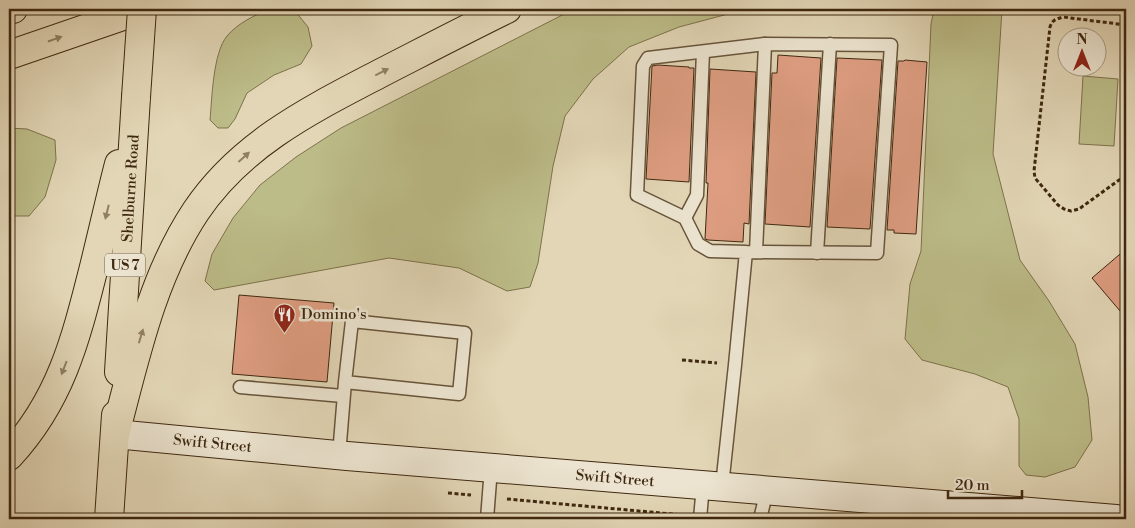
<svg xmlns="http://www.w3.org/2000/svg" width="1135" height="528" font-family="'Libre Bodoni',serif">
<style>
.green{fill:#bcbc88;stroke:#7e724c}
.building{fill:#de9d81;stroke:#3f2810}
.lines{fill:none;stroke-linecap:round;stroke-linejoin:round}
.lane-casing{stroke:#68543a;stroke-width:15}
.secondary-casing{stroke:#3f2810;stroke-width:30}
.highway-casing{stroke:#3f2810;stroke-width:30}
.path{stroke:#3f2810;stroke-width:3;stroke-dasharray:4 2.5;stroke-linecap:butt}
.lane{stroke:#ece4d0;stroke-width:12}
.secondary{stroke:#ece4d0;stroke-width:28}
.highway{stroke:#e2d6b6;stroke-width:28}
.highway-bridge-casing{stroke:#3f2810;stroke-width:30;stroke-linecap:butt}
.highway-bridge{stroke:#e2d6b6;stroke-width:28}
.oneway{fill:#907f63}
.labels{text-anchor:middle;stroke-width:5;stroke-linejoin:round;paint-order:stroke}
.shield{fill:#ece4d0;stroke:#73604a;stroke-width:1}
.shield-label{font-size:14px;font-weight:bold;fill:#3f2810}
.street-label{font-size:15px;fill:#3f2810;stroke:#ece4d0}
.poi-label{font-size:15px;fill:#3f2810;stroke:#ece4d0;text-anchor:start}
</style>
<rect width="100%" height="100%" fill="#e2d6b6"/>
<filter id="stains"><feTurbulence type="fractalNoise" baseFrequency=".004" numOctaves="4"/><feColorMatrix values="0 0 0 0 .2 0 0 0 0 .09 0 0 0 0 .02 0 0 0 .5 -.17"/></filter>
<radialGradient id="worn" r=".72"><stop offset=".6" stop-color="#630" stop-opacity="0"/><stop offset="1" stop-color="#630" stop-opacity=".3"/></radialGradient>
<g class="green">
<path d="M270,9L295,11L308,27L312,46L301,64L274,75L247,93L235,119L228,128H218L210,120C212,98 213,53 227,36C238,23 255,15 270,9Z"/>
<path d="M574,9H747L679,27L629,47L593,79L565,116L553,166L538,263L530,287L507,291L459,268L389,258L214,290L205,281L212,254L233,218L260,185L296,157L341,128Z"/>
<path d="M934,9H1002L993,154L1020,260L1049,301L1075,344L1088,397L1092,440L1075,467L1045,477L1026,475L1019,466V419L1008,387L975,374L922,360L905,339L910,284L921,251L931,24Z"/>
<path d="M1083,76L1118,79L1114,146L1079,144Z"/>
<path d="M9,128L27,129L55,140L56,160L45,197L29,216H9Z"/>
</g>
<g class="building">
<path d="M778,55L821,58L810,227L765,224L772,73H777Z"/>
<path d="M837,58L882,60L870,229L827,227Z"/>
<path d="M905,60L927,62L916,234L894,233V230H887L898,61H904Z"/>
<path d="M658,65L689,67V68H694L689,182L646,179L652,66Z"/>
<path d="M710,69L756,72L749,224L744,223L743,242L708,240L705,239L708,183H706Z"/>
<path d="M1126,249V318L1092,278Z"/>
<path d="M239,295L334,303L327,382L232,374Z"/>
</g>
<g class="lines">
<defs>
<g id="lane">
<path d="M685,218L697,195L703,52"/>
<path d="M756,252L765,44"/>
<path d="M817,253L830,44"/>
<path d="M240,387L343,396"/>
<path d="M339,455L345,382L352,321L465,333L459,394L345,382"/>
<path d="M722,486L735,365L746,252L877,253L891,45L765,44L648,58L643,66L637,195L685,218L698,244L710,251L746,252"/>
<path d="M487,519L491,468"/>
<path d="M700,519L703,485"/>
<path d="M760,519L767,490"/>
</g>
<g id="secondary">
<path id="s1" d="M115,434L347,456L1116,519"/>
</g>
<g id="highway">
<path d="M9,10L13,9"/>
<path d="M9,55L143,9"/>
<path id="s2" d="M119,372L136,97"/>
<path d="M115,434C135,358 152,277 196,211C241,144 310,110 379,74C422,52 464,30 507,9"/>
<path d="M9,456C60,401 75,342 93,271C102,235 110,199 119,164"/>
<path d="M109,519L116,415"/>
</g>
</defs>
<use href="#lane" class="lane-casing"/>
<use href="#secondary" class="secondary-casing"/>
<use href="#highway" class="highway-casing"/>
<g class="path">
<path d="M1126,25L1063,17C1056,19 1052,20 1050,27L1034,171L1035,178L1058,205L1064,209L1071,211L1079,209L1126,175"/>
<path d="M682,360L717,363"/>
<path d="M448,493L471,495"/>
<path d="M507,499L683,515"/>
<path d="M719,518L731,519"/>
</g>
<use href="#lane" class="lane"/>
<use href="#secondary" class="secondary"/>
<use href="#highway" class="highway"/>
<defs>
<path id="highway-bridge" d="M136,97L142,9"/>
</defs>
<use href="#highway-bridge" class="highway-bridge-casing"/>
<use href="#highway-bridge" class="highway-bridge"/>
</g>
<defs><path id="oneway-solid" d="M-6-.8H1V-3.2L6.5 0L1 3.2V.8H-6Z" transform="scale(1.25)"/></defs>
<g class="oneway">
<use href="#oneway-solid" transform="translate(55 39) rotate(-19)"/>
<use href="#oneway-solid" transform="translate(382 72) rotate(-27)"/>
<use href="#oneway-solid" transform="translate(244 157) rotate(-42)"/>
<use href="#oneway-solid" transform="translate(107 212) rotate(104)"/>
<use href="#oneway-solid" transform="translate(141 336) rotate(-73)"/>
<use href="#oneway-solid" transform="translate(64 368) rotate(111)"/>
</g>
<defs>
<symbol id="restaurant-pin" viewBox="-11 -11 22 30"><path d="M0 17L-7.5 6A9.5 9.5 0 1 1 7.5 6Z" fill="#8f2418" stroke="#ece4d0"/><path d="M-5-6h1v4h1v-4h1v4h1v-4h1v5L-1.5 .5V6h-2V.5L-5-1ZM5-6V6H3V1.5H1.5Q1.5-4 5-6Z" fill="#fff"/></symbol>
</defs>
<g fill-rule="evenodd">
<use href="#restaurant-pin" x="272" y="302" width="25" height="34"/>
</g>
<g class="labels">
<rect class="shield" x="105" y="253.5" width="40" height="23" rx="4"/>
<g class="shield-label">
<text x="125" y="270">US 7</text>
</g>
<g class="street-label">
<text dy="5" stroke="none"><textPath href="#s2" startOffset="184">Shelburne Road</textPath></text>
<text dy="5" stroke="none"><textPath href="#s1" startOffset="98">Swift Street</textPath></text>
<text dy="5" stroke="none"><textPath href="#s1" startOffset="502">Swift Street</textPath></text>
</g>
<g class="poi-label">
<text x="301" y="319">Domino's</text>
</g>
</g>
<rect width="1135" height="528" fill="none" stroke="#e2d6b6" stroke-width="30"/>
<rect x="10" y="10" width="1115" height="508" fill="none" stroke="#3f2810" stroke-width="2.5"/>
<rect x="15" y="15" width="1105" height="498" fill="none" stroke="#3f2810"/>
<g transform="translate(1082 52)"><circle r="24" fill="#ece4d0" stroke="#a79983"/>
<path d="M0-4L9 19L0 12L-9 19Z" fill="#8f2418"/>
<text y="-8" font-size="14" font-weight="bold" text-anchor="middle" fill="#3f2810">N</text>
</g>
<path d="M948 490v8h74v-8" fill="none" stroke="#3f2810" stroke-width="2.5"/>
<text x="955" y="490" font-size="15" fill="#3f2810" stroke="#ece4d0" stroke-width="4" paint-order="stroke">20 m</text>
<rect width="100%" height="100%" filter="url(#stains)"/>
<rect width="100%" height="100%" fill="url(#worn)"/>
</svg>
